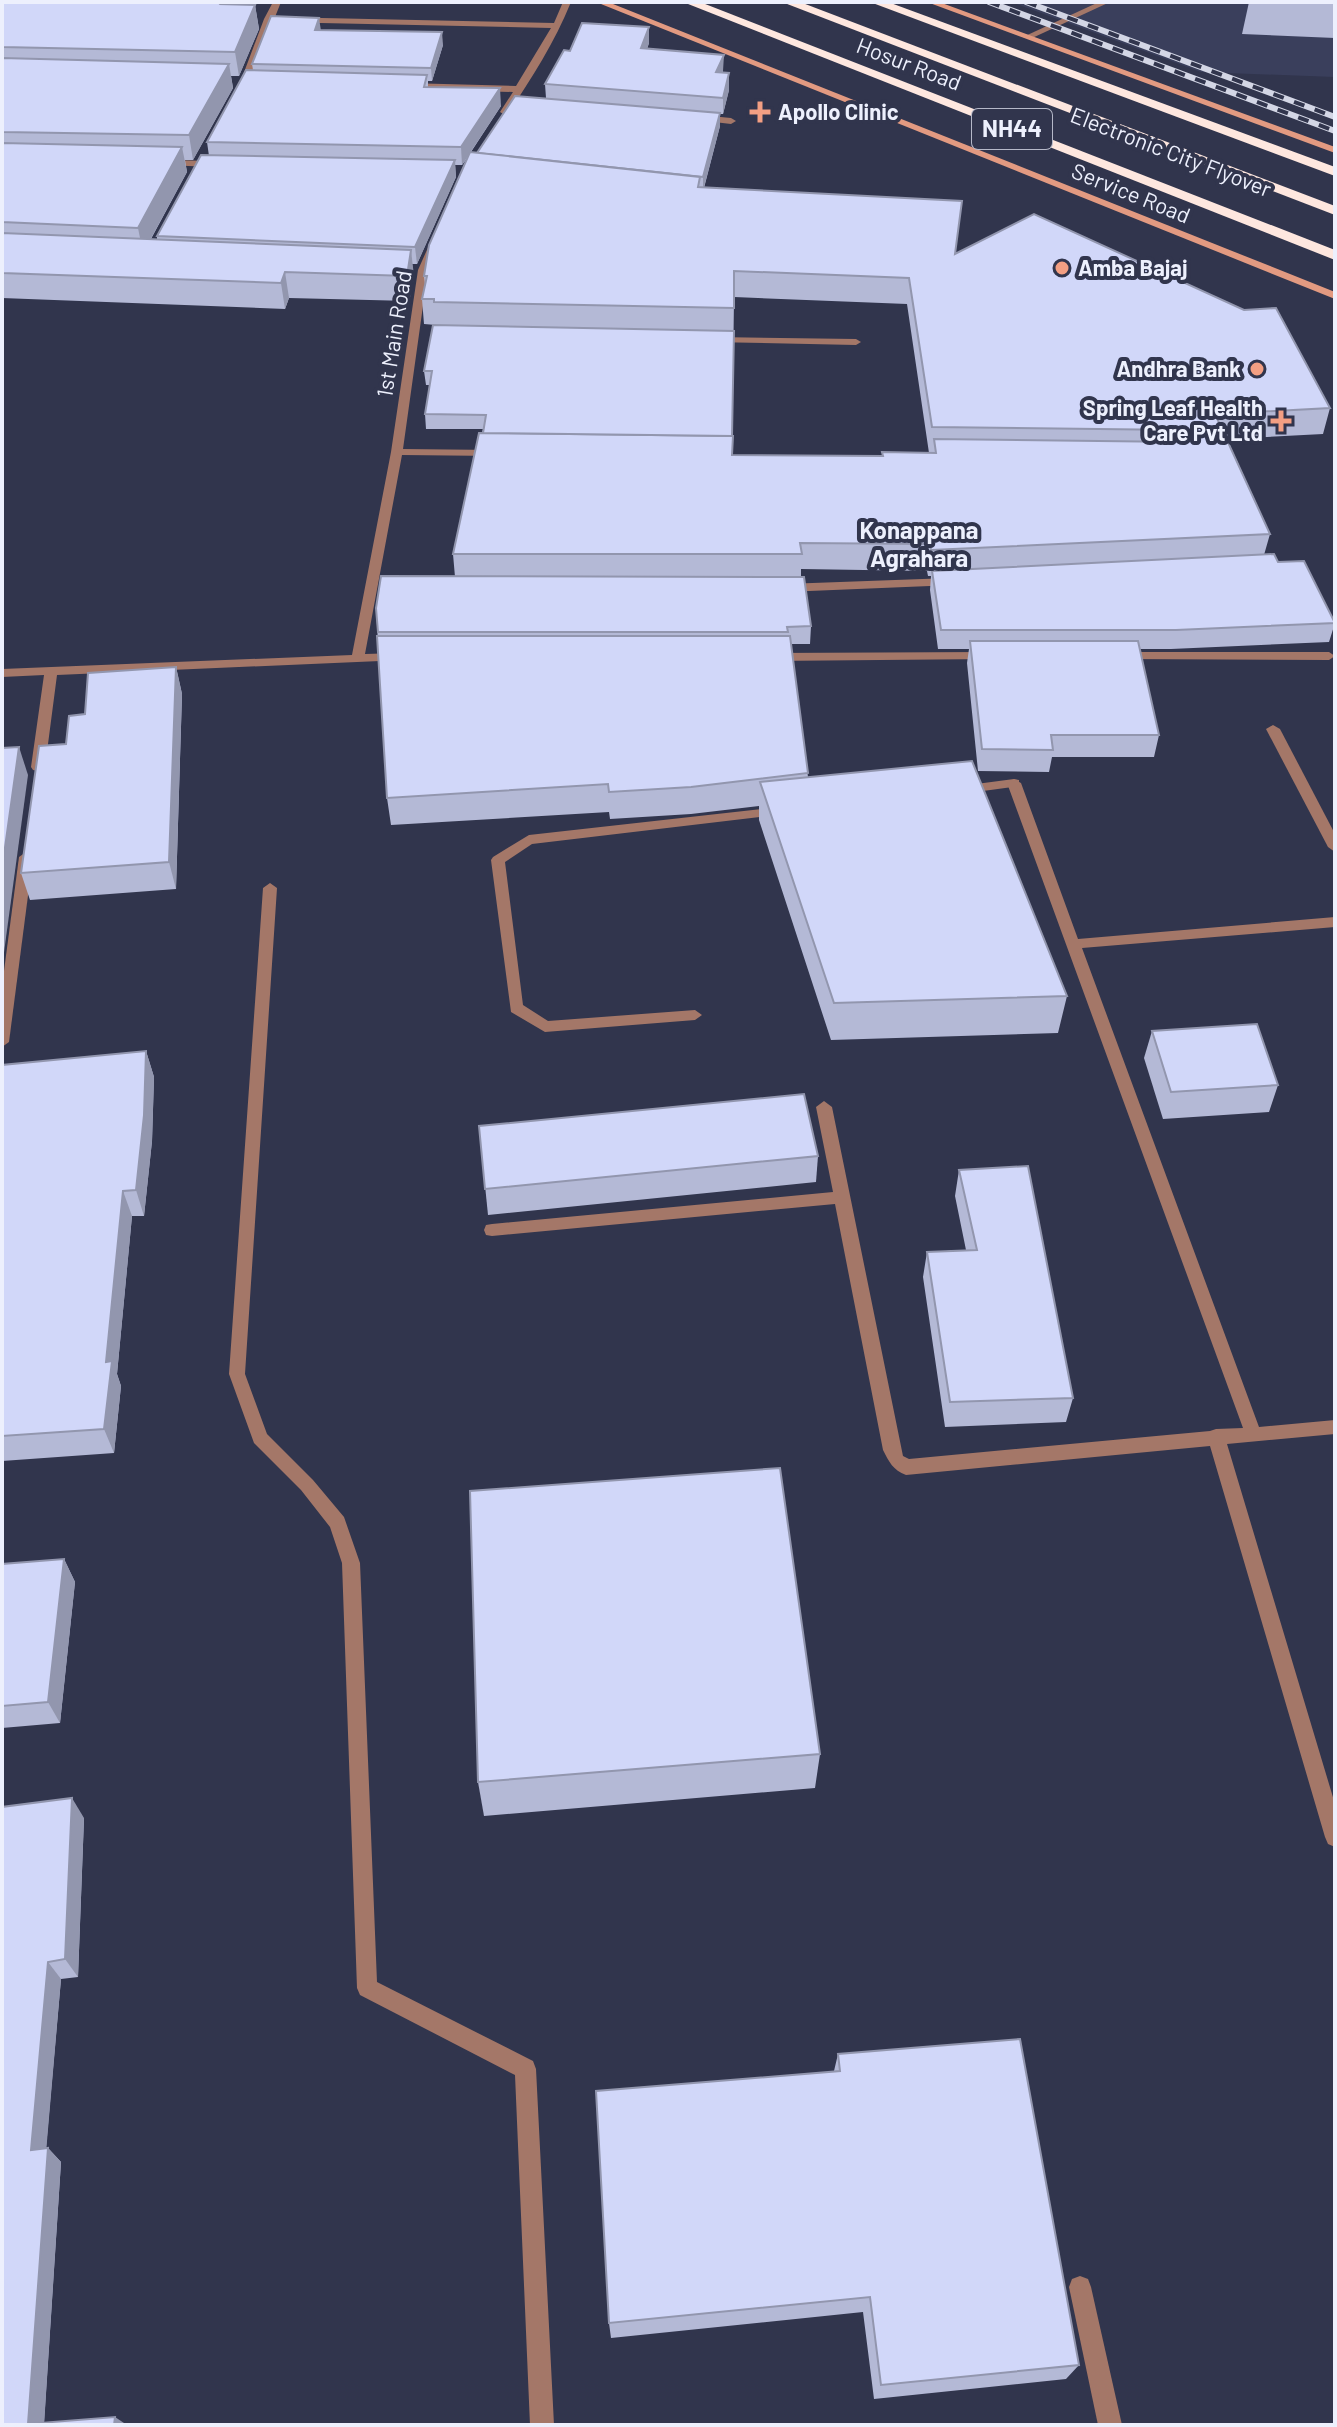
<svg xmlns="http://www.w3.org/2000/svg" width="1337" height="2427" font-family="Barlow,sans-serif">
<style>
.built{fill:#3a3f5c}
.lines{fill:none;stroke-linecap:round;stroke-linejoin:round}
.lane{fill:#a47768;fill-rule:evenodd}
.street{fill:#a47768;fill-rule:evenodd}
.secondary{fill:#e29a81;fill-rule:evenodd}
.highway{fill:#fee7df;fill-rule:evenodd}
.rail-casing{stroke:#d3d6e5;stroke-width:6}
.rail{stroke:#31354d;stroke-width:4;stroke-dasharray:11;stroke-linecap:butt}
.wall{fill:#b4b9d6;fill-rule:evenodd}
.shaded-wall{fill:#9296ae}
.building{fill:#d1d7f9;stroke:#9296ae;stroke-width:2}
.poi-dot{fill:#f39f83;stroke:#31354d;stroke-width:3}
.labels{text-anchor:middle;stroke-width:8;stroke-linejoin:round;paint-order:stroke}
.far-street-label{font-size:22px;fill:#edf0fd;stroke:#31354d}
.far-poi-label{font-size:22px;font-weight:bold;fill:#edf0fd;stroke:#31354d;text-anchor:start}
.shield{fill:#31354d;stroke:#b5b8c8;stroke-width:2}
.shield-label{font-size:24px;font-weight:bold;fill:#edf0fd}
.far-neighbourhood-label{font-size:24px;font-weight:bold;fill:#edf0fd;stroke:#31354d}
</style>
<rect width="100%" height="100%" fill="#31354d"/>
<path class="built" d="M1011,2H1335V77L1201,72Z"/>
<g class="lines">
<g class="lane">
<path d="M1099,2H1110L1030,39L1023,37Z"/>
<path d="M1014,779L1019,780V786L961,794L954,790L961,786Z"/>
<path d="M779,807L786,811L784,814L532,844L505,862L523,1005L548,1021L695,1010L702,1015L695,1020L545,1032L511,1012L491,860L493,857L529,835Z"/>
<path d="M270,883L277,888L245,1374L267,1434L313,1480L344,1517L360,1563L377,1982L533,2061L536,2069L554,2425H530L515,2075L360,1995L357,1988L342,1563L330,1527L301,1490L254,1443L229,1374L263,888Z"/>
<path d="M1080,2276L1088,2279L1091,2287L1122,2425H1098L1069,2287L1072,2279Z"/>
</g>
<g class="street">
<path d="M273,2H281L275,17L554,23L563,2H571C555,42 531,79 508,114L505,115L500,112L513,92L406,89L401,86L406,83L516,86L551,28L273,22L245,89L237,91L264,19Z"/>
<path d="M700,115L731,118L736,121L731,124L697,120L695,118Z"/>
<path d="M164,160L216,161L221,164L216,167L161,165V161Z"/>
<path d="M430,243L439,245L428,270L403,449L496,450L502,453L496,456L402,455L365,654L399,653L405,657L403,660L57,675L45,767L38,771L33,770L31,767L44,675L2,677V669L352,655L391,452L418,270Z"/>
<path d="M714,337L856,339L861,342L856,345L710,342V338Z"/>
<path d="M950,578L954,579V585L785,592L779,588L785,584Z"/>
<path d="M987,652L991,653V659L770,661L764,657L770,653Z"/>
<path d="M1122,652H1329L1335,656L1329,660L1118,659L1116,656Z"/>
<path d="M1273,725L1280,729L1335,834V852L1328,847L1266,729Z"/>
<path d="M1014,779L1021,783L1078,939L1335,917V927L1082,948L1259,1427L1335,1420V1434L1227,1444L1335,1804V1847L1328,1844L1325,1837L1210,1446L906,1475C893,1470 889,1462 883,1450L835,1204L492,1236L486,1235L484,1230L486,1225L492,1224L833,1192L816,1107L824,1101L832,1107L903,1456L909,1459L1210,1431L1216,1429L1243,1428L1007,783Z"/>
<path d="M26,852L33,857L9,1042L2,1047V986L19,857Z"/>
</g>
<g class="secondary">
<path d="M596,2H608L1335,292V299Z"/>
<path d="M927,2H939L1335,147V153Z"/>
</g>
<g class="highway">
<path d="M683,2H700L1335,250V260Z"/>
<path d="M782,2H800L1335,206V215Z"/>
<path d="M870,2H888L1335,167V176Z"/>
</g>
<defs>
<g id="rail">
<path d="M989,2L1335,131"/>
<path d="M1026,2L1335,117"/>
</g>
</defs>
<use href="#rail" class="rail-casing"/>
<use href="#rail" class="rail"/>
</g>
<g class="wall">
<path d="M2,2L255,5L259,29L239,76H231L233,88L193,160H185L187,172L151,239L157,240V236L209,156L207,142L253,70L252,64L320,30L443,45L432,81H428V87L501,106L471,152L477,153L546,98L545,84L570,51L649,27V43L647,49L723,71V73H729V90L723,114H720V126L704,188L956,253L1330,408L1323,434L1227,439L1270,534L1264,555L1278,562L1335,623L1329,642L1171,649H1140L1159,735L1154,757H1052L1049,772L978,771L967,663L969,649H938L930,590L931,576H928L927,571L801,569V577L811,626L810,644H791L808,777L1067,996L1058,1033L831,1040L759,820V806L691,814L610,819L609,812L391,825L387,798L376,608L455,577L453,554L483,429H426L425,414L430,385H426L424,371L436,325L424,324L422,299L425,285L424,276L469,156L462,165H455L456,177L417,264H412L414,276L410,301L289,298L285,309L2,298ZM734,297L907,304L929,453L882,456L732,455Z"/>
<path d="M1249,2H1335V38L1242,34Z"/>
<path d="M176,667L182,694L176,889L30,900L21,873L66,744L85,714Z"/>
<path d="M1152,1031L1278,1085L1269,1112L1163,1119L1144,1058Z"/>
<path d="M146,1051L154,1077L152,1141L144,1216H132L117,1374L121,1386L114,1453L2,1461V1065Z"/>
<path d="M479,1126L818,1156L816,1182L488,1215Z"/>
<path d="M959,1170L1073,1398L1066,1422L945,1427L923,1277L927,1252L966,1250L955,1196Z"/>
<path d="M64,1559L75,1582L60,1723L2,1728V1564Z"/>
<path d="M820,1754L815,1788L484,1816L478,1782Z"/>
<path d="M2,1807L84,1818L78,1977L61,1979L46,2148H48L61,2162L44,2423L2,2425Z"/>
<path d="M838,2054L1079,2365L1066,2379L874,2399L863,2312L611,2338L609,2323L834,2071Z"/>
</g>
<g class="shaded-wall">
<path d="M223,2H241L225,28L221,4Z"/>
<path d="M255,5L259,29L239,76L235,52Z"/>
<path d="M319,18L321,31L315,30Z"/>
<path d="M649,27V43L642,64L641,48Z"/>
<path d="M442,32L443,45L432,81L431,68Z"/>
<path d="M724,55L723,71L716,89V72Z"/>
<path d="M229,64L233,88L193,160L189,135Z"/>
<path d="M729,73V90L723,114V98Z"/>
<path d="M500,88L501,106L462,165L461,147Z"/>
<path d="M720,113V126L703,191V177Z"/>
<path d="M182,147L187,172L143,253L138,228Z"/>
<path d="M455,160L456,177L417,264L415,247Z"/>
<path d="M411,250L414,276L410,301L407,276Z"/>
<path d="M285,272L289,298L285,309L281,283Z"/>
<path d="M176,667L182,694L176,889L169,862Z"/>
<path d="M19,747L28,775L2,967V869Z"/>
<path d="M146,1051L154,1077L152,1141L144,1216L136,1190Z"/>
<path d="M123,1191L132,1216L117,1374L121,1386L114,1453L104,1429L106,1362Z"/>
<path d="M64,1559L75,1582L60,1723L48,1702Z"/>
<path d="M72,1798L84,1818L78,1977L65,1959Z"/>
<path d="M48,1962L61,1979L45,2164L31,2150Z"/>
<path d="M48,2148L61,2162L44,2425L28,2424Z"/>
<path d="M115,2417L127,2425H114Z"/>
</g>
<g class="building">
<path d="M2,2H223L221,4L255,5L235,52L2,47Z"/>
<path d="M271,16L319,18L315,30L442,32L431,68L252,64Z"/>
<path d="M582,23L649,27L641,48L724,55L716,72L729,73L723,98L545,84L564,50L570,51Z"/>
<path d="M2,58L229,64L189,135L2,132Z"/>
<path d="M246,70L427,75L424,87L500,88L461,147L207,142Z"/>
<path d="M515,96L720,113L703,177L477,153Z"/>
<path d="M2,143L182,147L138,228L2,222Z"/>
<path d="M470,152L700,177L698,187L962,201L955,254L1034,214L1244,310L1276,308L1330,408L1215,414L1270,534L931,550L930,544L800,543L802,554H453L479,433L733,436L732,455L883,456L882,452L936,453L934,439L1181,442L1190,435L1181,430L932,427L909,278L734,271V308L434,302V299H422L427,276H424L429,245Z"/>
<path d="M201,155L455,160L415,247L157,236Z"/>
<path d="M2,233L411,250L407,276L285,272L281,283L2,273Z"/>
<path d="M433,325L734,331L732,436L483,433L486,415L425,414L432,371H424Z"/>
<path d="M1274,554L1278,562L1304,561L1335,623L1176,630H941L932,571Z"/>
<path d="M381,576L804,577L811,626L787,627L788,632H378L376,608Z"/>
<path d="M377,636H790L808,773L691,787L609,792L608,784L387,798Z"/>
<path d="M970,641H1138L1159,735H1051L1053,750L982,749Z"/>
<path d="M176,667L169,862L21,873L39,746L66,744L69,716L85,714L88,673Z"/>
<path d="M19,747L2,869V748Z"/>
<path d="M972,761L1067,996L834,1003L760,782Z"/>
<path d="M1257,1024L1278,1085L1171,1092L1152,1031Z"/>
<path d="M146,1051L144,1115L136,1190L123,1191L106,1362L112,1361L104,1429L2,1436V1065Z"/>
<path d="M804,1094L818,1156L485,1189L479,1126Z"/>
<path d="M1028,1166L1073,1398L950,1402L927,1252L977,1250L959,1170Z"/>
<path d="M780,1468L820,1754L478,1782L470,1491Z"/>
<path d="M64,1559L48,1702L2,1706V1564Z"/>
<path d="M72,1798L65,1959L48,1962L31,2150L48,2148L28,2424L115,2417L114,2425H2V1807Z"/>
<path d="M1020,2039L1079,2365L881,2385L870,2297L609,2323L596,2091L840,2071L838,2054Z"/>
</g>
<g class="poi-dot">
<path d="M756 100h8v8h8v8h-8v8h-8v-8h-8v-8h8z"/>
<circle cx="1062" cy="268" r="8"/>
<circle cx="1257" cy="369" r="8"/>
<path d="M1277 409h8v8h8v8h-8v8h-8v-8h-8v-8h8z"/>
</g>
<g class="labels">
<g class="far-street-label">
<text transform="translate(909 64) rotate(21)" y="8">Hosur Road</text>
<text transform="translate(1171 152) rotate(21)" y="8">Electronic City Flyover</text>
<text transform="translate(1131 193) rotate(22)" y="8">Service Road</text>
<text transform="translate(394 334) rotate(-81)" y="8">1st Main Road</text>
</g>
<g class="far-poi-label">
<text x="778" y="120">Apollo Clinic</text>
<text x="1078" y="276">Amba Bajaj</text>
<text x="1241" y="377" text-anchor="end">Andhra Bank</text>
<text x="1263" y="416" text-anchor="end">Spring Leaf Health<tspan x="1263" dy="25">Care Pvt Ltd</tspan></text>
</g>
<rect class="shield" x="972" y="109" width="80" height="40" rx="6"/>
<g class="shield-label">
<text x="1012" y="137">NH44</text>
</g>
<g class="far-neighbourhood-label">
<text x="919" y="539">Konappana<tspan x="919" dy="28">Agrahara</tspan></text>
</g>
</g>
<rect width="1337" height="2427" fill="none" stroke="#edf0fd" stroke-width="8"/>
</svg>
